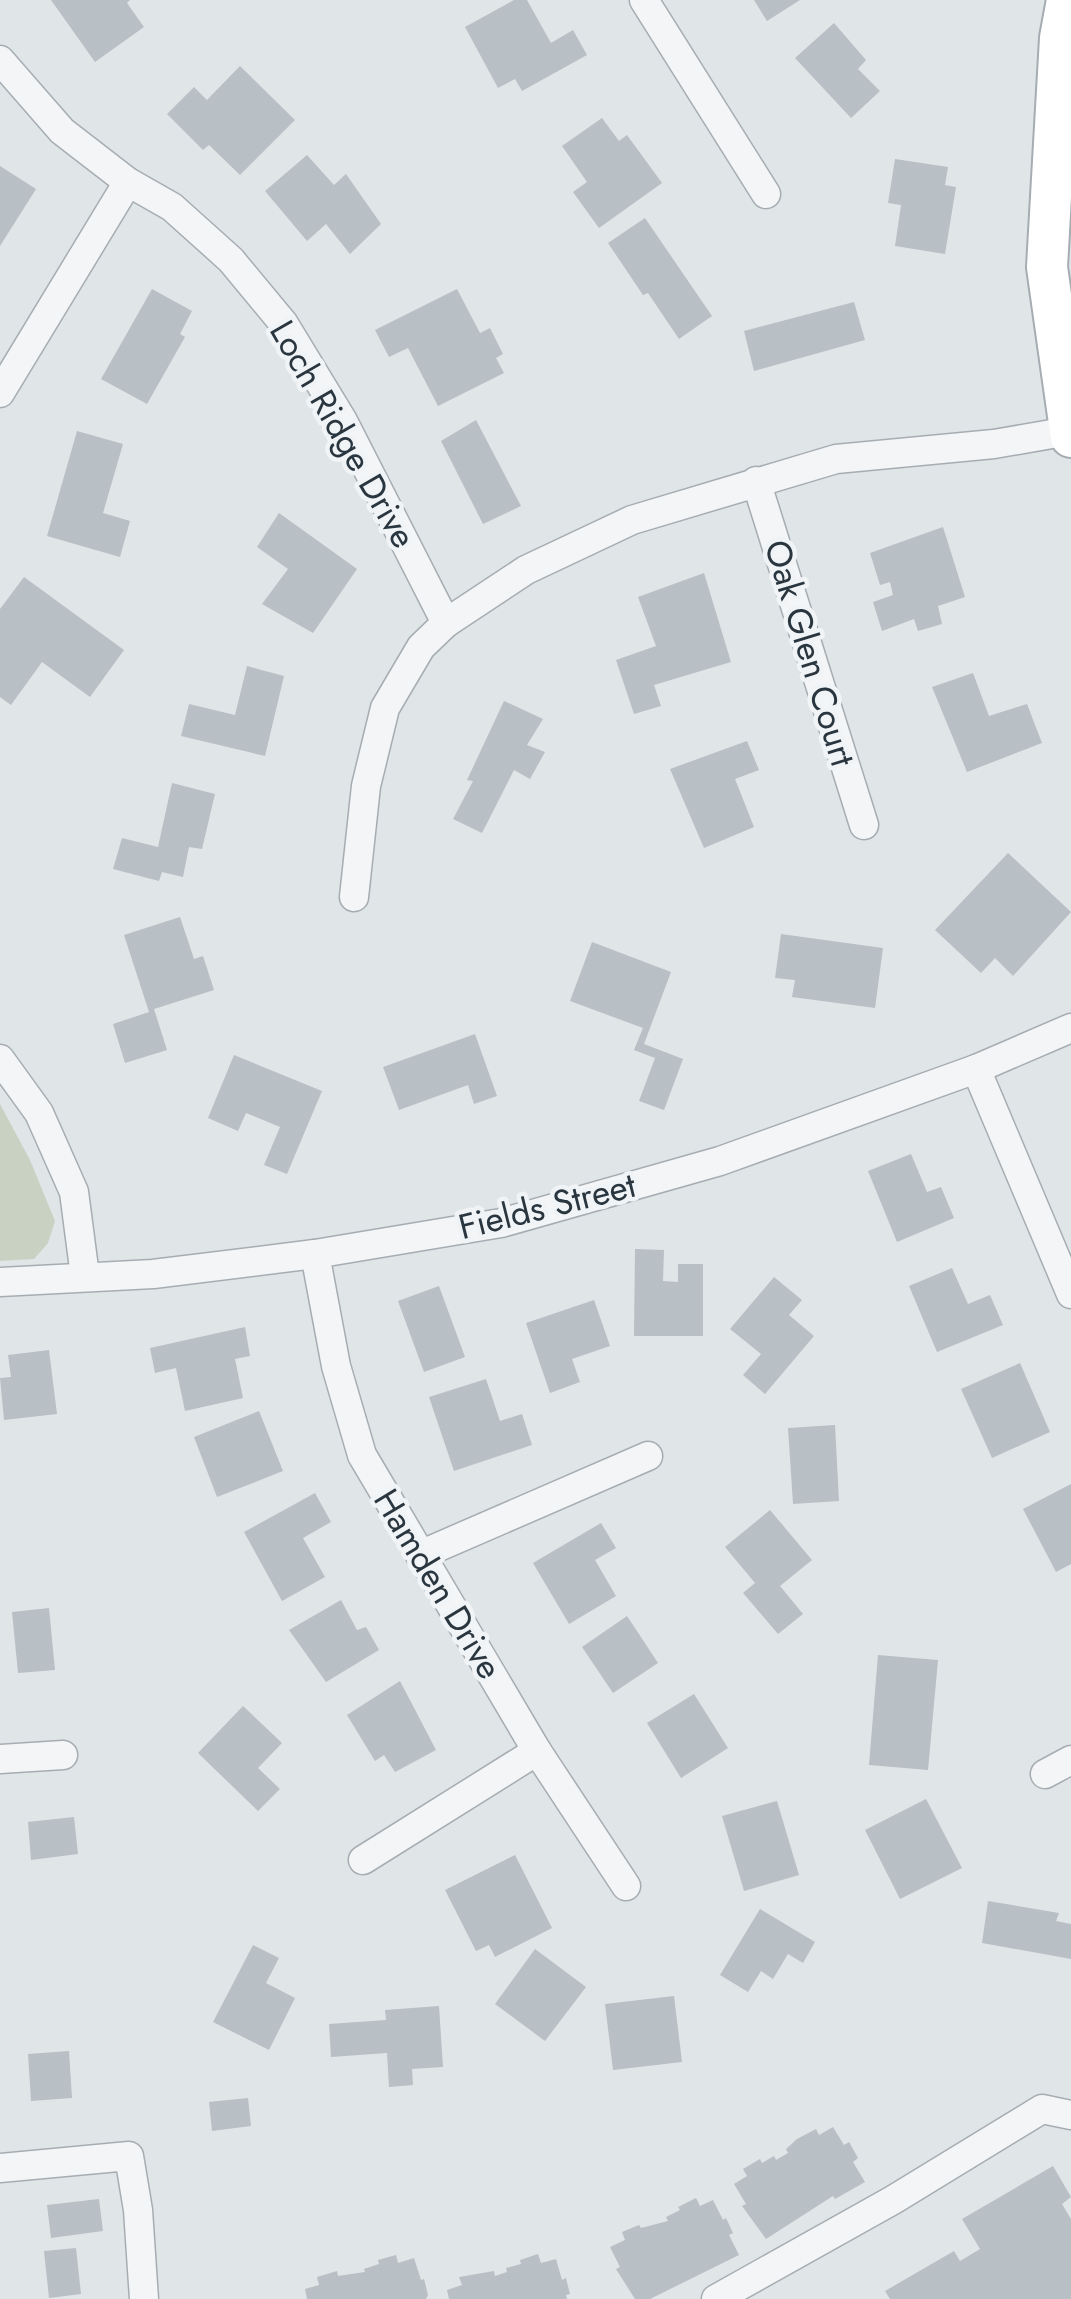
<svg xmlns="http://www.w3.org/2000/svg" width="1071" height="2299" font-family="Jost,sans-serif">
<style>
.green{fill:#c9d2c2}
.building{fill:#b8bfc5}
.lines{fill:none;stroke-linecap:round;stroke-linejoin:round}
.minor-casing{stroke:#a6adb2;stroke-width:31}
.secondary-casing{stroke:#a6adb2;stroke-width:44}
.minor{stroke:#f3f5f7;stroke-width:28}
.secondary{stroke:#fff;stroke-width:40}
.labels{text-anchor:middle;stroke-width:9;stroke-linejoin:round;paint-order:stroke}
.street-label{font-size:35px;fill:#2a363f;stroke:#f0f4f6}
</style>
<rect width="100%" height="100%" fill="#e0e5e8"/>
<path class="green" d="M0,1104L30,1160L55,1221L48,1243L34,1259L0,1261Z"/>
<g class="building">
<path d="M51,0H130L127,3L144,27L95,62Z"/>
<path d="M514,0H527L551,43L573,30L587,55L522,91L515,79L498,88L465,27Z"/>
<path d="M754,0H800L767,21Z"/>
<path d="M834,23L866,60L858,69L880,91L851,118L795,58Z"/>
<path d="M240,66L295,120L240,175L209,145L203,150L167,114L194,87L207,100Z"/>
<path d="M602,118L619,141L627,135L662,183L599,228L573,192L587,182L562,146Z"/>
<path d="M307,155L334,185L346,174L381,224L350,254L326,224L307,241L265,191Z"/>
<path d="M895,159L948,167L945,185L956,187L945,254L895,246L901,205L888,203Z"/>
<path d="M0,166L36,189L0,246Z"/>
<path d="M645,218L712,316L679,339L648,293L643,295L608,243Z"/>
<path d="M152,289L192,311L180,334L185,337L147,404L101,379Z"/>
<path d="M457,289L480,333L490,328L503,354L496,358L504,373L438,406L408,348L389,357L375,330Z"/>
<path d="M854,302L865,340L754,371L744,331Z"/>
<path d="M476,420L521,506L483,524L441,441Z"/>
<path d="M77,431L123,444L103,513L130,521L120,557L47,536Z"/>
<path d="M279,513L357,569L313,633L262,604L288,569L257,547Z"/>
<path d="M943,527L965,597L938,606L942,624L918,631L914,619L882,631L873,602L893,595L890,582L880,585L870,553Z"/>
<path d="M704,573L731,662L654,685L661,706L634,714L616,660L656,646L638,597Z"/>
<path d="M24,577L124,650L90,697L42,662L11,705L0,697V609Z"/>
<path d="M247,666L284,676L265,756L181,736L189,704L235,715Z"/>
<path d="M973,673L989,716L1027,704L1042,743L967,772L932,687Z"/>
<path d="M504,701L543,719L527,745L545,752L530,779L514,770L482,833L453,819L473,781L467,780Z"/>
<path d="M747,741L759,770L735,779L754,827L704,848L670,769Z"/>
<path d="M172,783L215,794L202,849L189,847L183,877L162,872L159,881L113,869L122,838L158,847Z"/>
<path d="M1008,853L1071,912L1013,976L995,958L981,973L935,930Z"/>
<path d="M180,917L194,959L203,956L214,990L154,1009L167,1050L125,1063L113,1024L149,1012L124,935Z"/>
<path d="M781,934L883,948L875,1008L792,997L795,980L775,978Z"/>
<path d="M592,942L671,972L644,1044L683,1059L664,1110L639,1101L655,1058L634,1050L643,1028L570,1001Z"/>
<path d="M475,1034L497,1096L474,1104L468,1085L399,1110L383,1067Z"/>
<path d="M234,1055L322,1091L287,1174L264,1165L280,1127L246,1113L238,1131L208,1118Z"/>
<path d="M911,1154L927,1192L941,1187L954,1218L897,1242L868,1171Z"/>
<path d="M635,1249L664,1250L663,1281L678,1282V1264H703V1336H634Z"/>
<path d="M952,1268L968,1304L990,1295L1003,1325L937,1352L909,1286Z"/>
<path d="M774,1277L802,1300L789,1315L814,1336L765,1394L743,1375L761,1354L730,1329Z"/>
<path d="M439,1286L465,1357L424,1372L398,1301Z"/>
<path d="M594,1300L610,1346L572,1359L580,1382L550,1393L526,1323Z"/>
<path d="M245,1327L250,1356L235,1359L243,1398L185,1411L176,1368L155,1373L150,1348Z"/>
<path d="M49,1350L57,1414L4,1420L0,1378L11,1377L8,1355Z"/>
<path d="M1020,1363L1050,1432L992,1458L961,1389Z"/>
<path d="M486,1379L500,1421L522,1414L532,1445L454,1471L429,1397Z"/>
<path d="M259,1411L283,1471L217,1497L194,1437Z"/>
<path d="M835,1425L839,1501L793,1504L788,1428Z"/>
<path d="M1071,1484V1564L1056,1572L1023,1509Z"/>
<path d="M315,1493L331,1522L303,1538L325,1577L282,1601L244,1532Z"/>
<path d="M770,1510L812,1560L780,1586L803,1614L778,1634L743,1593L755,1583L725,1547Z"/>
<path d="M601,1523L616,1548L595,1560L616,1596L569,1624L533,1563Z"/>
<path d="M341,1600L357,1630L366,1627L379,1650L326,1682L289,1630Z"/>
<path d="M49,1608L55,1670L18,1673L12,1612Z"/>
<path d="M627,1616L658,1663L613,1693L582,1647Z"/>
<path d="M878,1655L938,1660L928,1770L869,1765Z"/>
<path d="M400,1681L436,1750L395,1772L384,1755L375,1761L347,1715Z"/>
<path d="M694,1694L728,1748L681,1778L647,1723Z"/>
<path d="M243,1706L282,1743L258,1768L280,1789L258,1811L198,1753Z"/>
<path d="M926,1799L962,1868L900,1899L865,1830Z"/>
<path d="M777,1801L799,1875L744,1891L722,1816Z"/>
<path d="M74,1817L78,1854L31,1860L28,1822Z"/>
<path d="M515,1855L552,1928L495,1957L489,1945L476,1951L445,1890Z"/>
<path d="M988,1901L1059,1913L1056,1921L1071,1924V1959L982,1943Z"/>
<path d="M760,1909L815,1942L803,1963L788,1954L773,1979L761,1971L748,1992L720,1975Z"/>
<path d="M253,1945L279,1958L266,1983L295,1998L269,2050L213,2022Z"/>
<path d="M535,1949L586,1987L545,2041L495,2004Z"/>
<path d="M674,1996L682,2062L613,2070L605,2004Z"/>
<path d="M439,2006L443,2067L412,2069L413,2085L389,2087L387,2053L331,2057L329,2024L386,2020L385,2010Z"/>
<path d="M69,2051L72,2098L31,2101L28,2054Z"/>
<path d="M248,2098L251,2126L212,2131L209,2102Z"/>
<path d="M833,2127L844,2145L849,2142L858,2158L853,2162L865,2182L835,2199L833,2196L766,2239L742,2206L746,2204L734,2184L747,2176L743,2169L760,2159L762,2163L774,2156L776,2160L788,2153L786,2149L797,2139L816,2129L819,2135Z"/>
<path d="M1053,2166L1071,2197L1062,2204L1071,2219V2299H890L885,2291L954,2251L960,2261L980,2249L962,2219Z"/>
<path d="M696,2198L700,2206L713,2200L723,2220L726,2218L733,2233L729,2235L739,2255L650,2299H635L616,2269L620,2267L610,2247L625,2240L622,2232L639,2225L641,2228L668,2221L666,2217L680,2210L678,2207Z"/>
<path d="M99,2199L103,2231L51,2238L47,2205Z"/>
<path d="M76,2248L81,2294L49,2298L44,2251Z"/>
<path d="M538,2254L541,2263L556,2259L562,2280L566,2278L570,2294L566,2295L567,2299H449L447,2290L462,2285L459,2277L494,2271L495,2276L507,2272L506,2268L521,2264L520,2260Z"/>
<path d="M396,2255L398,2263L414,2258L421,2280L424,2279L428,2295L426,2299H307L305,2289L319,2285L317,2277L337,2271L338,2276L365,2272L364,2269L379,2264L378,2260Z"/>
</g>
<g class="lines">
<defs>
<g id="minor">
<path d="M644,0L766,194"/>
<path d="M0,60L62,131L128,182L172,207L231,260L284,324L343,421L446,623"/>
<path d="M0,393L128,182"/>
<path d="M756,481L864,825"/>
<path d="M354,897L366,786L385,708L421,647L446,623L526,570L632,520L836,459L994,444L1069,431"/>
<path d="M0,1059L39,1113L74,1192L85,1276"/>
<path d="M976,1069L1071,1294"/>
<path d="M315,1254L336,1366L362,1455L537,1751L626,1886"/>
<path d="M0,1282L153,1274L315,1254L501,1223L720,1161L976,1069L1071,1028"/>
<path d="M420,1555L648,1456"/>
<path d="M0,1759L63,1755"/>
<path d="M1045,1774L1071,1760"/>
<path d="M363,1860L537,1751"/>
<path d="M0,2168L129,2156L138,2210L144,2299"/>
<path d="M716,2299L893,2200L1042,2109L1071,2115"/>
</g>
<path id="secondary" d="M1067,0L1060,38L1047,267L1071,437"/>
</defs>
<use href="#minor" class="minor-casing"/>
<use href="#secondary" class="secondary-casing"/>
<use href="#minor" class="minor"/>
<use href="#secondary" class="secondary"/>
</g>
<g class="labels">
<g class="street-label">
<text transform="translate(343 434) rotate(60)" y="12">Loch Ridge Drive</text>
<text transform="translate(810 653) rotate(73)" y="12">Oak Glen Court</text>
<text transform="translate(547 1206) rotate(-14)" y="12">Fields Street</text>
<text transform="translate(438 1584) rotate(59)" y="12">Hamden Drive</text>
</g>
</g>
</svg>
